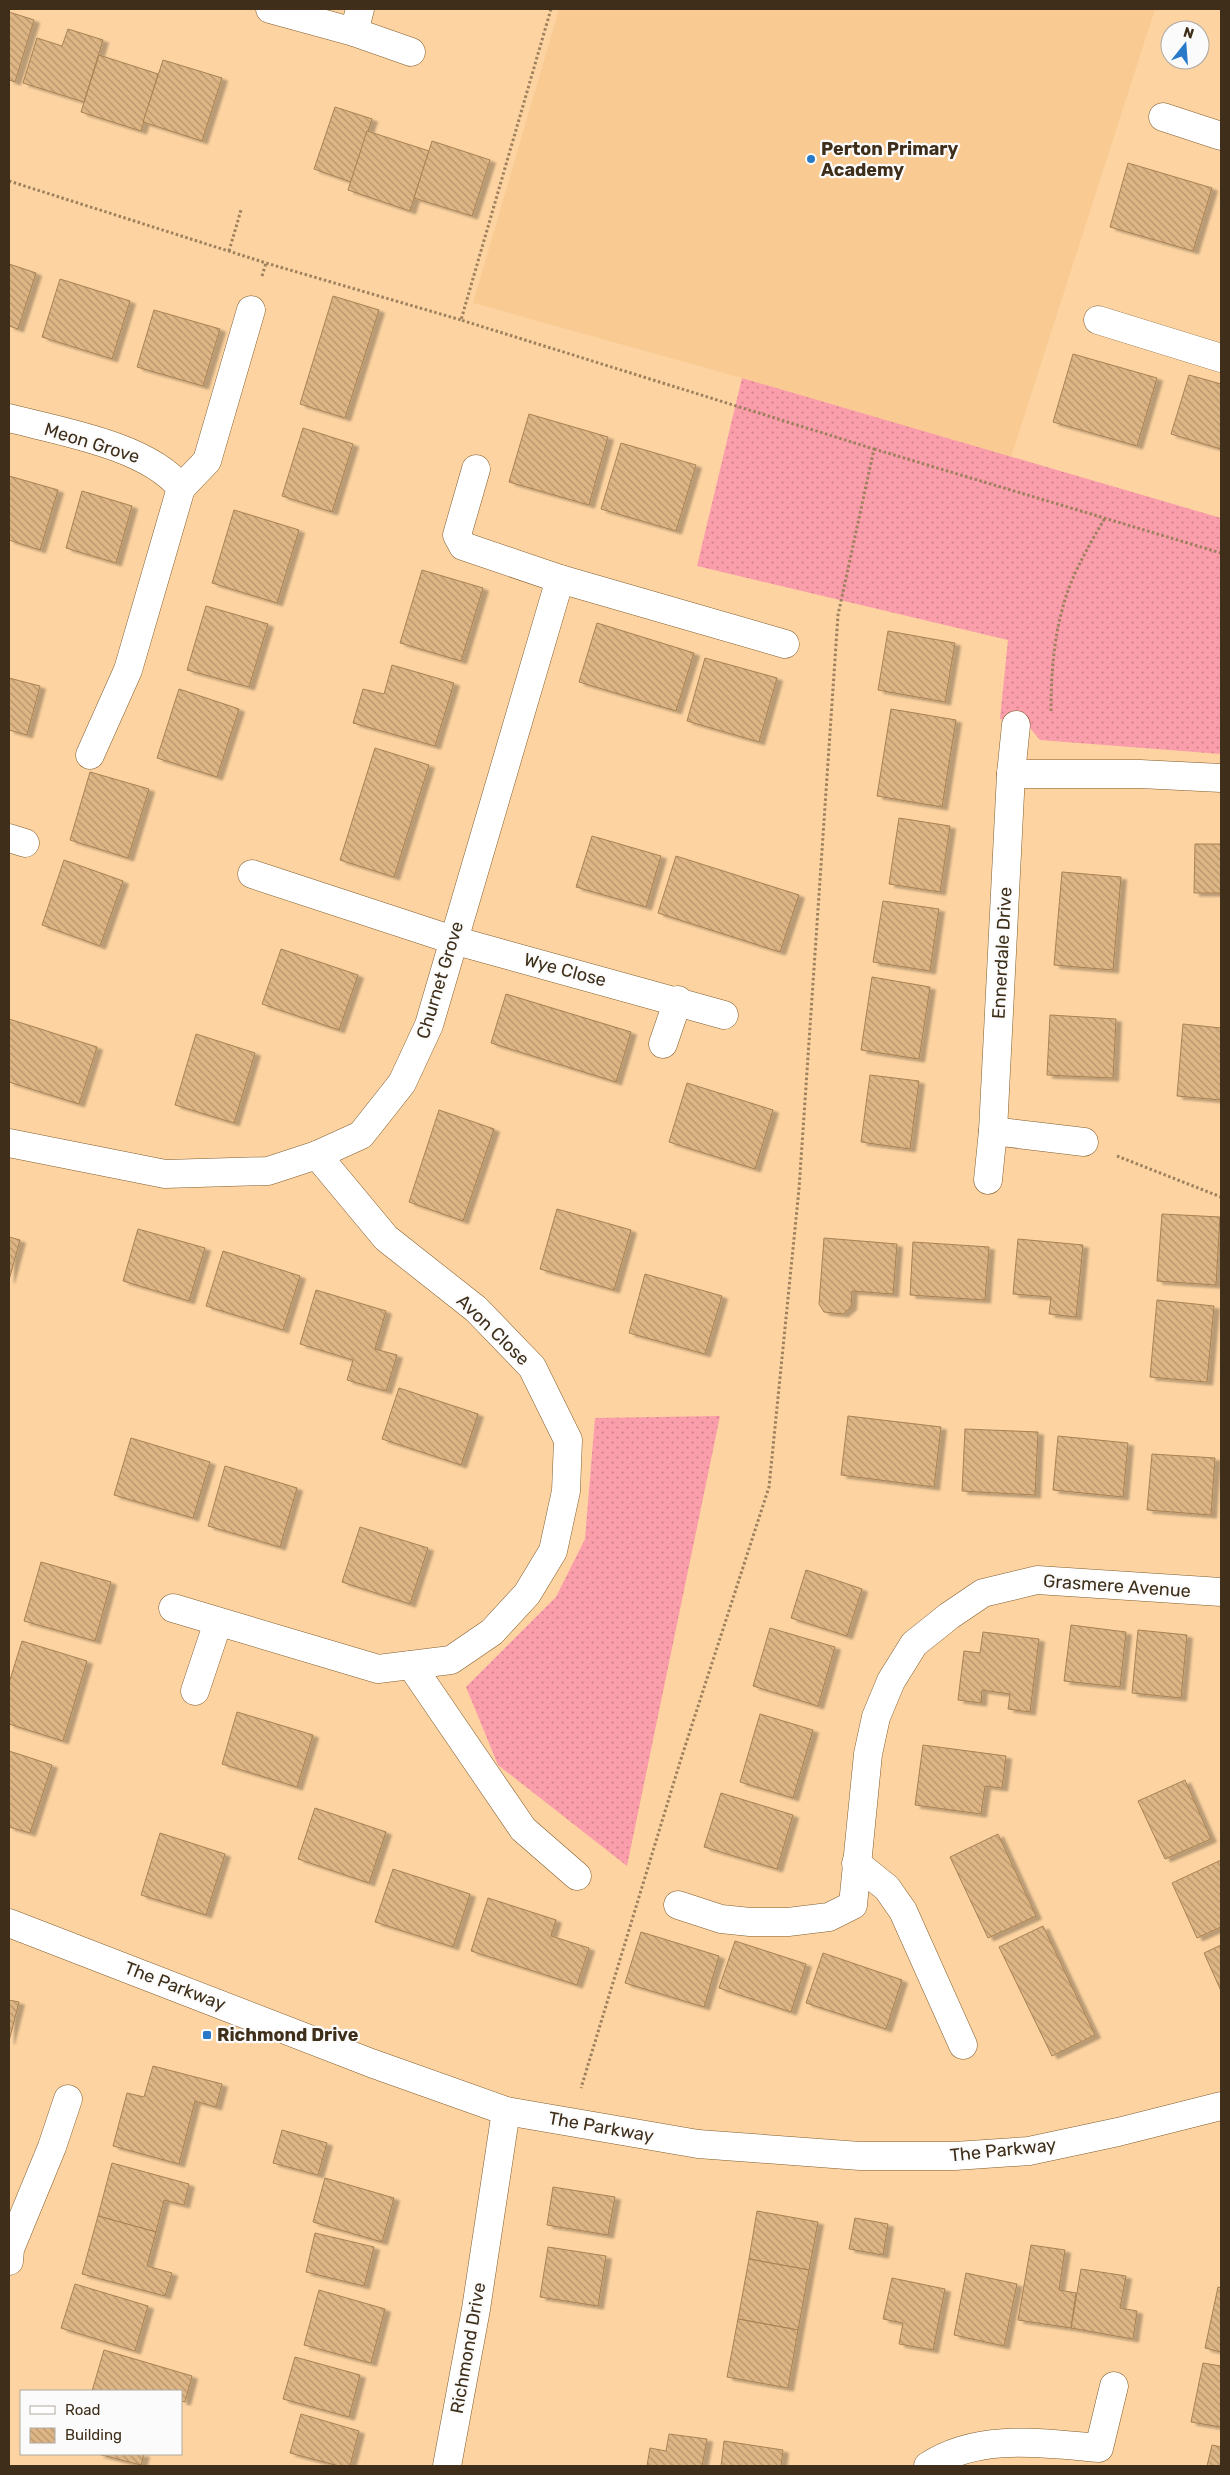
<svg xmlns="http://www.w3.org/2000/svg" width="1230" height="2475" font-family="Rubik,sans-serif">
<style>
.built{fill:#f9cb92}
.grass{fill:url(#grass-dots)}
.building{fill:url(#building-back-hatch);stroke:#a88253;filter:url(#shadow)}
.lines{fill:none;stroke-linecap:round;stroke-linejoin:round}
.minor-casing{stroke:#815d2d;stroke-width:29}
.path{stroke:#9d805d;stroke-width:3;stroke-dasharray:2.5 2.5;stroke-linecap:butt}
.minor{stroke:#fff;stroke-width:28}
.poi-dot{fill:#287ac9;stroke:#fbfbfb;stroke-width:2}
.labels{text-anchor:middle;stroke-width:4.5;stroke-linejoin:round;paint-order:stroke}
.poi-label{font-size:18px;font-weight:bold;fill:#3e2e1a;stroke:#fbfbfb;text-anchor:start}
.street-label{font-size:18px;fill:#3e2e1a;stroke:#fbfbfb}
</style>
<defs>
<pattern id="grass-dots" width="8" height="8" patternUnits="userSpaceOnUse" patternTransform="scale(1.25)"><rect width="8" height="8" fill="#fb9eab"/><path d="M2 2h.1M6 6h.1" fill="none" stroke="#cd818a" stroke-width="1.8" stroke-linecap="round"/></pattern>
<pattern id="building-back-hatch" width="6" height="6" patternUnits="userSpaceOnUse" patternTransform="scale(1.25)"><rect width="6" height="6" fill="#deb585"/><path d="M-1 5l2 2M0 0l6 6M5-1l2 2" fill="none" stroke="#b5946c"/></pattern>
<filter id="shadow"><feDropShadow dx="5.5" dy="3" stdDeviation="1" flood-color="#0004"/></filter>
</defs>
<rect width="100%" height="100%" fill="#fcd3a1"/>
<path class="built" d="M559,9H1155L1011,457L742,378L473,303Z"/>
<g class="grass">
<path d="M742,378L1221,518V754L1040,740L1025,722L1000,719L1008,640L697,566Z"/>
<path d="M720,1416L627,1866L498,1765L466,1687L556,1597L585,1539L595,1418Z"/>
</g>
<g class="building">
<path d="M9,12L34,20L15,82L9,80Z"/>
<path d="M68,29L103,40L84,102L23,83L37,38L62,46Z"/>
<path d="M99,55L158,74L141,131L81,112Z"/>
<path d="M163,60L222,78L202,141L143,122Z"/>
<path d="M335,107L372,119L351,182L314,169Z"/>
<path d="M367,131L429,151L410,211L348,190Z"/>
<path d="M432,141L490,160L472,216L414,198Z"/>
<path d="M1128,163L1212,188L1193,251L1110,227Z"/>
<path d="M9,264L36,273L18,329L9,326Z"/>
<path d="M60,279L130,301L112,359L42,337Z"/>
<path d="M333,296L379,310L345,418L300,404Z"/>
<path d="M154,310L220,329L203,386L137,367Z"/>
<path d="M1073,354L1157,378L1137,446L1053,422Z"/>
<path d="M1189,375L1221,384V449L1171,434Z"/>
<path d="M529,414L608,437L589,505L509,482Z"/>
<path d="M303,428L353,444L332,512L282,496Z"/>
<path d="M621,443L696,465L676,531L601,509Z"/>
<path d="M9,476L58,490L40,550L9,540Z"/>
<path d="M82,491L132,506L116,563L66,548Z"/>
<path d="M234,510L299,530L277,603L212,583Z"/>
<path d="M422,570L483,588L461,661L400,643Z"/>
<path d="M206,606L268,624L249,687L187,670Z"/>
<path d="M597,623L694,653L676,711L579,682Z"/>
<path d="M888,631L955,643L945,702L878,690Z"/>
<path d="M705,658L777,678L759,742L687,721Z"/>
<path d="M392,665L454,683L435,746L353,723L363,689L384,694Z"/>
<path d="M9,678L40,686L27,735L9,730Z"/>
<path d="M179,689L239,709L217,777L157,758Z"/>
<path d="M891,709L956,720L942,807L877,796Z"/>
<path d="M375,748L429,765L394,877L340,860Z"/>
<path d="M90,772L149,789L128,858L70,840Z"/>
<path d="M899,818L950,826L940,892L889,884Z"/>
<path d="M592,836L661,856L646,907L576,887Z"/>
<path d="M1195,844H1221V893H1194Z"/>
<path d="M676,856L799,895L780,952L658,913Z"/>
<path d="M64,860L123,881L100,946L42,925Z"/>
<path d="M1062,872L1121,877L1113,970L1054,965Z"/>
<path d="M883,901L939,909L930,971L873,962Z"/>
<path d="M281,949L358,975L339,1030L262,1004Z"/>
<path d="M872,977L930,987L919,1059L861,1050Z"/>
<path d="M506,994L631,1032L616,1082L491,1043Z"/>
<path d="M1050,1015L1116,1019L1113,1078L1047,1075Z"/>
<path d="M9,1019L97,1047L79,1104L9,1082Z"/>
<path d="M1183,1024L1221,1028V1100L1177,1096Z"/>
<path d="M196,1034L255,1053L234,1123L175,1105Z"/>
<path d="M870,1075L919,1081L910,1149L861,1142Z"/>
<path d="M687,1083L773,1110L755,1169L669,1142Z"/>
<path d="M439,1110L494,1129L463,1221L409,1202Z"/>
<path d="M557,1209L631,1230L614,1290L540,1269Z"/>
<path d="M1162,1214L1220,1217L1216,1285L1157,1281Z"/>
<path d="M138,1229L205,1248L189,1301L123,1281Z"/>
<path d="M9,1237L20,1240L9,1280Z"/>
<path d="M824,1238L897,1244L893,1294L852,1291L851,1307L843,1314L824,1312L819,1304Z"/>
<path d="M1018,1239L1083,1245L1076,1317L1049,1314L1051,1297L1013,1294Z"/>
<path d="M913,1242L989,1247L985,1300L910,1295Z"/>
<path d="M223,1251L300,1276L283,1330L206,1306Z"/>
<path d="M645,1274L722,1296L705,1354L629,1333Z"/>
<path d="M316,1290L386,1311L375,1349L397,1355L386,1391L347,1380L353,1360L300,1344Z"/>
<path d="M1157,1300L1214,1306L1207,1382L1150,1377Z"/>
<path d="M399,1388L478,1414L461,1465L382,1439Z"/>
<path d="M848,1416L941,1427L934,1487L841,1475Z"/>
<path d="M965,1429L1038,1432L1035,1495L962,1491Z"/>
<path d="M1058,1436L1128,1443L1123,1497L1053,1490Z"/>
<path d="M131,1438L210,1462L193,1518L114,1495Z"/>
<path d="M1152,1454L1215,1458L1211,1515L1147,1510Z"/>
<path d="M225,1466L297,1488L280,1547L208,1526Z"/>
<path d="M360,1527L428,1548L410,1604L342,1582Z"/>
<path d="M41,1562L111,1582L95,1641L24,1621Z"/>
<path d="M806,1570L862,1589L847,1636L791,1618Z"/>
<path d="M1071,1625L1126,1632L1120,1687L1064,1681Z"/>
<path d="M770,1628L835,1647L818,1706L753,1686Z"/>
<path d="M1138,1630L1187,1635L1181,1698L1132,1693Z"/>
<path d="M983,1632L1039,1639L1030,1712L1008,1709L1010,1694L982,1690L981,1703L958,1700L964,1651L980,1653Z"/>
<path d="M22,1641L87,1661L63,1741L9,1724V1683Z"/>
<path d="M237,1712L313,1735L297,1787L222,1764Z"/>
<path d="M760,1714L813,1730L793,1798L740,1782Z"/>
<path d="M923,1745L1006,1756L1002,1788L985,1786L981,1814L915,1805Z"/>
<path d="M9,1751L52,1765L30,1833L9,1827Z"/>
<path d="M1185,1780L1211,1839L1165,1859L1138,1801Z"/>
<path d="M721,1793L793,1815L777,1869L704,1847Z"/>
<path d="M315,1808L386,1832L369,1883L298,1859Z"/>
<path d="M160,1833L225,1854L206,1915L141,1895Z"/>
<path d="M998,1834L1036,1916L988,1938L950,1857Z"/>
<path d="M1221,1860V1927L1197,1938L1172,1883Z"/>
<path d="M393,1869L470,1894L453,1947L375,1922Z"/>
<path d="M488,1898L556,1920L551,1936L589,1948L577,1985L471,1951Z"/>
<path d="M1043,1926L1095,2035L1052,2056L999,1947Z"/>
<path d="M641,1932L719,1956L704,2007L625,1983Z"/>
<path d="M735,1941L806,1964L791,2012L719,1988Z"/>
<path d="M1221,1945V1991L1204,1953Z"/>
<path d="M823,1953L902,1980L886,2029L806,2003Z"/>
<path d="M9,2000L19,2002L9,2041Z"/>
<path d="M153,2066L222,2084L216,2107L195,2101L179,2164L113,2146L127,2093L144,2097Z"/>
<path d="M282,2130L327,2143L318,2175L273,2163Z"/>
<path d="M112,2163L189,2184L184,2205L164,2200L156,2232L98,2216Z"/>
<path d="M325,2178L394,2198L382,2242L313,2222Z"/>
<path d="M553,2187L615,2197L608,2235L547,2225Z"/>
<path d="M757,2211L818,2222L809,2270L749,2259Z"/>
<path d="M98,2216L156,2232L147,2266L172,2273L165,2296L82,2274Z"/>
<path d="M855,2218L888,2224L883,2255L849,2249Z"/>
<path d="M315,2233L374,2247L364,2286L306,2272Z"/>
<path d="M1031,2245L1065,2250L1059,2290L1076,2293L1071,2328L1018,2320Z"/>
<path d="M548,2247L606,2256L598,2306L540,2297Z"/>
<path d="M749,2259L809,2270L798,2330L738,2319Z"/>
<path d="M1081,2269L1126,2276L1120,2308L1137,2311L1133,2339L1071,2328Z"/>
<path d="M966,2273L1017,2284L1004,2346L954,2335Z"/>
<path d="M892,2278L945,2289L933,2350L899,2344L903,2323L883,2319Z"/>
<path d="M75,2284L148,2306L135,2351L61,2328Z"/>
<path d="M1218,2287L1221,2288V2352L1205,2348Z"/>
<path d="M319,2290L385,2309L371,2363L304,2345Z"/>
<path d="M738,2319L798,2330L788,2388L727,2377Z"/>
<path d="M104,2350L192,2376L185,2402L181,2401V2391H92Z"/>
<path d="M295,2357L360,2375L349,2417L283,2399Z"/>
<path d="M1203,2363L1221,2366V2427L1191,2422Z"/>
<path d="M301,2414L359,2431L350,2466H339L290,2453Z"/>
<path d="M669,2434L707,2439L702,2466H647L650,2448L666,2451Z"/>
<path d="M724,2441L783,2450L781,2466H721Z"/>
<path d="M1212,2445L1221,2447V2466H1207Z"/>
<path d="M98,2454H144L141,2465Z"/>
</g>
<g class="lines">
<defs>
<g id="minor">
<path d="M270,9L354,32L411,52"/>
<path d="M354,32L360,9"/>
<path d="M1163,117L1221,136"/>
<path d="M1098,320L1221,358"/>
<path d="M9,418C59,431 149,446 181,488L128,670L90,755"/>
<path d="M476,469L457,535L463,546L560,579L785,644"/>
<path d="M181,488L207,461L251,310"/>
<path d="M1011,774H1140L1221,778"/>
<path d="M9,838L25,843"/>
<path d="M252,874L453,940L724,1015"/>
<path d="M663,1044L678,1000"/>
<path d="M993,1131L1084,1142"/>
<path d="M9,1143L165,1174L268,1171L317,1155L361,1135L402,1083L429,1025L560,579"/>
<path d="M988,1180L993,1131L1011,774L1016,725"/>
<path d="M173,1608L378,1669L451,1660L492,1632L527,1594L553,1551L566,1491L568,1440L532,1367L476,1309L386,1238L317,1155"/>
<path d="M411,1665L523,1829L577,1876"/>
<path d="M195,1691L218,1622"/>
<path d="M856,1863L887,1888L903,1911L963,2045"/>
<path d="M678,1905L721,1919L750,1922H788L829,1917L853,1905L868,1754L876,1717L891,1681L914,1644L949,1616L983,1593L1037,1580L1221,1592"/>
<path d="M9,1923L371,2063L506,2111L698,2144L860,2156H955L1029,2151L1118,2132L1221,2106"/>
<path d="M9,2261L10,2249L52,2147L68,2099"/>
<path d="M447,2466L476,2309L506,2111"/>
<path d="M928,2466C978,2433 1042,2443 1099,2448L1114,2386"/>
</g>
</defs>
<use href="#minor" class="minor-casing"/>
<g class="path">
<path d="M551,9L461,320L874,449L838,615L799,1189L769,1487L680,1762L581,2088"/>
<path d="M9,181L266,263L461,320"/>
<path d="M229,251L241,210"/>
<path d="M262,276L266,263"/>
<path d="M874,449L1221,553"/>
<path d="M1051,711C1051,662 1056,610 1079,565C1087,549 1096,533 1105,518"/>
<path d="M1117,1156L1221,1197"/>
</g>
<use href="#minor" class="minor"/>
</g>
<g class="poi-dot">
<circle cx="811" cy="159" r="5"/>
<rect x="202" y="2030" width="10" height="10" rx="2.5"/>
</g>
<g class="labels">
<g class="poi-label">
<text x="821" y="155">Perton Primary<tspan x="821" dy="21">Academy</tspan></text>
<text x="217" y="2041">Richmond Drive</text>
</g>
<g class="street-label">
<text transform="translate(92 443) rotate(17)" y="6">Meon Grove</text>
<text transform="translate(1002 953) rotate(-87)" y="6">Ennerdale Drive</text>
<text transform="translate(565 970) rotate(15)" y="6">Wye Close</text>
<text transform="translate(440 980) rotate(-73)" y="6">Churnet Grove</text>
<text transform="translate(493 1330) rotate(44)" y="6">Avon Close</text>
<text transform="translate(1117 1586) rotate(4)" y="6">Grasmere Avenue</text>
<text transform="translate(175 1986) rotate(21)" y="6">The Parkway</text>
<text transform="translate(601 2127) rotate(10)" y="6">The Parkway</text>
<text transform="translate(1003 2150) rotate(-6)" y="6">The Parkway</text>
<text transform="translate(468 2348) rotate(-80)" y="6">Richmond Drive</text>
</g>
</g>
<rect width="1230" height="2475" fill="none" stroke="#3e2e1a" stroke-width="20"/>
<rect x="20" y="2390" width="162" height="65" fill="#fbfbfb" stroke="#afa9a1"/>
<rect x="30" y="2406" width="25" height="8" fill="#ffffff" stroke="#afa9a1"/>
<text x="65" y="2415" font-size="15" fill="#3e2e1a">Road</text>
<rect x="30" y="2428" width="25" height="15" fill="url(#building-back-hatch)" stroke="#afa9a1"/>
<text x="65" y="2440" font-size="15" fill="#3e2e1a">Building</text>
<g transform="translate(1185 45) rotate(17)"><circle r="24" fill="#fbfbfb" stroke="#afa9a1"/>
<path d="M0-4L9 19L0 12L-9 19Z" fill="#287ac9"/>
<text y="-8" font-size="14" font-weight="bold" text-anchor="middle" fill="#3e2e1a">N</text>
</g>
</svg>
